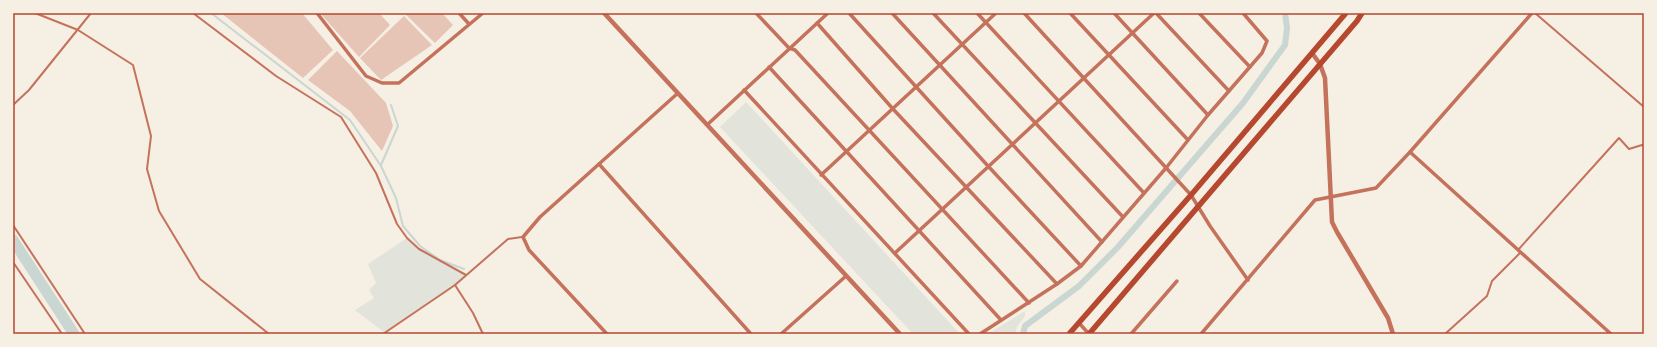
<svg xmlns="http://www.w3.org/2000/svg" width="1657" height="347" font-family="'Source Sans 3',sans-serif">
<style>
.green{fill:#e2e4dc}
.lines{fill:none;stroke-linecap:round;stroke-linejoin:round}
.stream{stroke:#c9d6d2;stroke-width:2}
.canal{stroke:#c9d6d2;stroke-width:6}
.river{stroke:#c9d6d2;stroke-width:11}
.building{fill:#e6c5b7}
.service{stroke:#c5725c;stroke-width:2}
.minor{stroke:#c5725c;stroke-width:3.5}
.tertiary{stroke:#c5725c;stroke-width:4.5}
.primary{stroke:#b5482f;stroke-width:5.5}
.neatline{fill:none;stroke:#b5482f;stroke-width:1.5}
</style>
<rect width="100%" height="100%" fill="#f6efe4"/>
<g class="green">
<path d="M746,102L960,334H913L720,127Z"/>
<path d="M407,238L419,249L466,275L455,285L385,333L355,310L374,298L369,290L376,283L368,264Z"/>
<path d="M1025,311V316L1017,327L1015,334H988Z"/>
</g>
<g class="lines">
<g class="stream">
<path d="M211,13L350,120L381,166L396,198L403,226L420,246L440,260L464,269"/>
<path d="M381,165L398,126L391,105"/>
</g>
<path class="canal" d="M1023,334L1025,326L1079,286L1118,247L1243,103L1285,45L1287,28L1285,13"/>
<path class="river" d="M13,240L74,334"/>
</g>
<g class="building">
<path d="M221,13H302L333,50L303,78Z"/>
<path d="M320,13H379L390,25L359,57Z"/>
<path d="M404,13H442L453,25L435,43Z"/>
<path d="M404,16L432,45L381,80L360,58Z"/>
<path d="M337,51L386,103L393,126L382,151L350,111L308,80Z"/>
</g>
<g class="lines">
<g class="service">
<path d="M35,13L78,30L133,65L151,136L147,169L159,211L200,279L269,334"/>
<path d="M193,13L276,76L341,117L376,173L397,224L407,238L419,249L466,275"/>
<path d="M1535,13L1644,107"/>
<path d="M13,105L29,90L91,13"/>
<path d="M13,225L85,334"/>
<path d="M1518,250L1619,138L1629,149L1642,145L1644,146"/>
<path d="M13,262L62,334"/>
<path d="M455,285L473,313L483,334"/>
<path d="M383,334L455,285L508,239L522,237"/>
<path d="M1445,334L1487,296L1492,281L1520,253"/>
</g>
<g class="minor">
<path d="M317,13L366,76L382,83H399L483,13"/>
<path d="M459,13L469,24"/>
<path d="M756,13L789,48L795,50L1029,303"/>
<path d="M849,13L988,166L1081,266"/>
<path d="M892,13L1102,242"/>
<path d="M933,13L1123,217"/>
<path d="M977,13L1144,193"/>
<path d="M1024,13L1191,195L1210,226L1248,280"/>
<path d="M1070,13L1188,140"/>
<path d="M1114,13L1208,115"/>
<path d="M1156,13L1229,91"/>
<path d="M1199,13L1250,67"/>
<path d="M817,23L893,109L1057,284"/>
<path d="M769,67L1001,320"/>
<path d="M744,90L969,334"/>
<path d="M707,125L828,13"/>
<path d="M1410,152L1611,334"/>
<path d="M599,164L751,334"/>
<path d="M821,175L996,13"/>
<path d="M895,253L1154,13"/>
<path d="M1079,323L1089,334"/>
<path d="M607,334L529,250L523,237L540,217L678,93"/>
<path d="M781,334L846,276"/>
<path d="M980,334L1057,284L1081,266L1166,168L1208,115L1262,53L1267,41L1243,13"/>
<path d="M1131,334L1177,281"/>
<path d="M1201,334L1315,200L1376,188L1410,152L1532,13"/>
</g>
<g class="tertiary">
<path d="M604,13L900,334"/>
<path d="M1312,53L1320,64L1325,78L1332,222L1337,232L1388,318L1393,334"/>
</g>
<g class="primary">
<path d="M1069,334L1191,195L1346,13"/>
<path d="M1089,334L1357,21L1362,13"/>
</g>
</g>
<rect width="1657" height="347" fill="none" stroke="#f6efe4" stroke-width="28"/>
<rect x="14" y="14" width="1629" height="319" class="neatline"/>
</svg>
